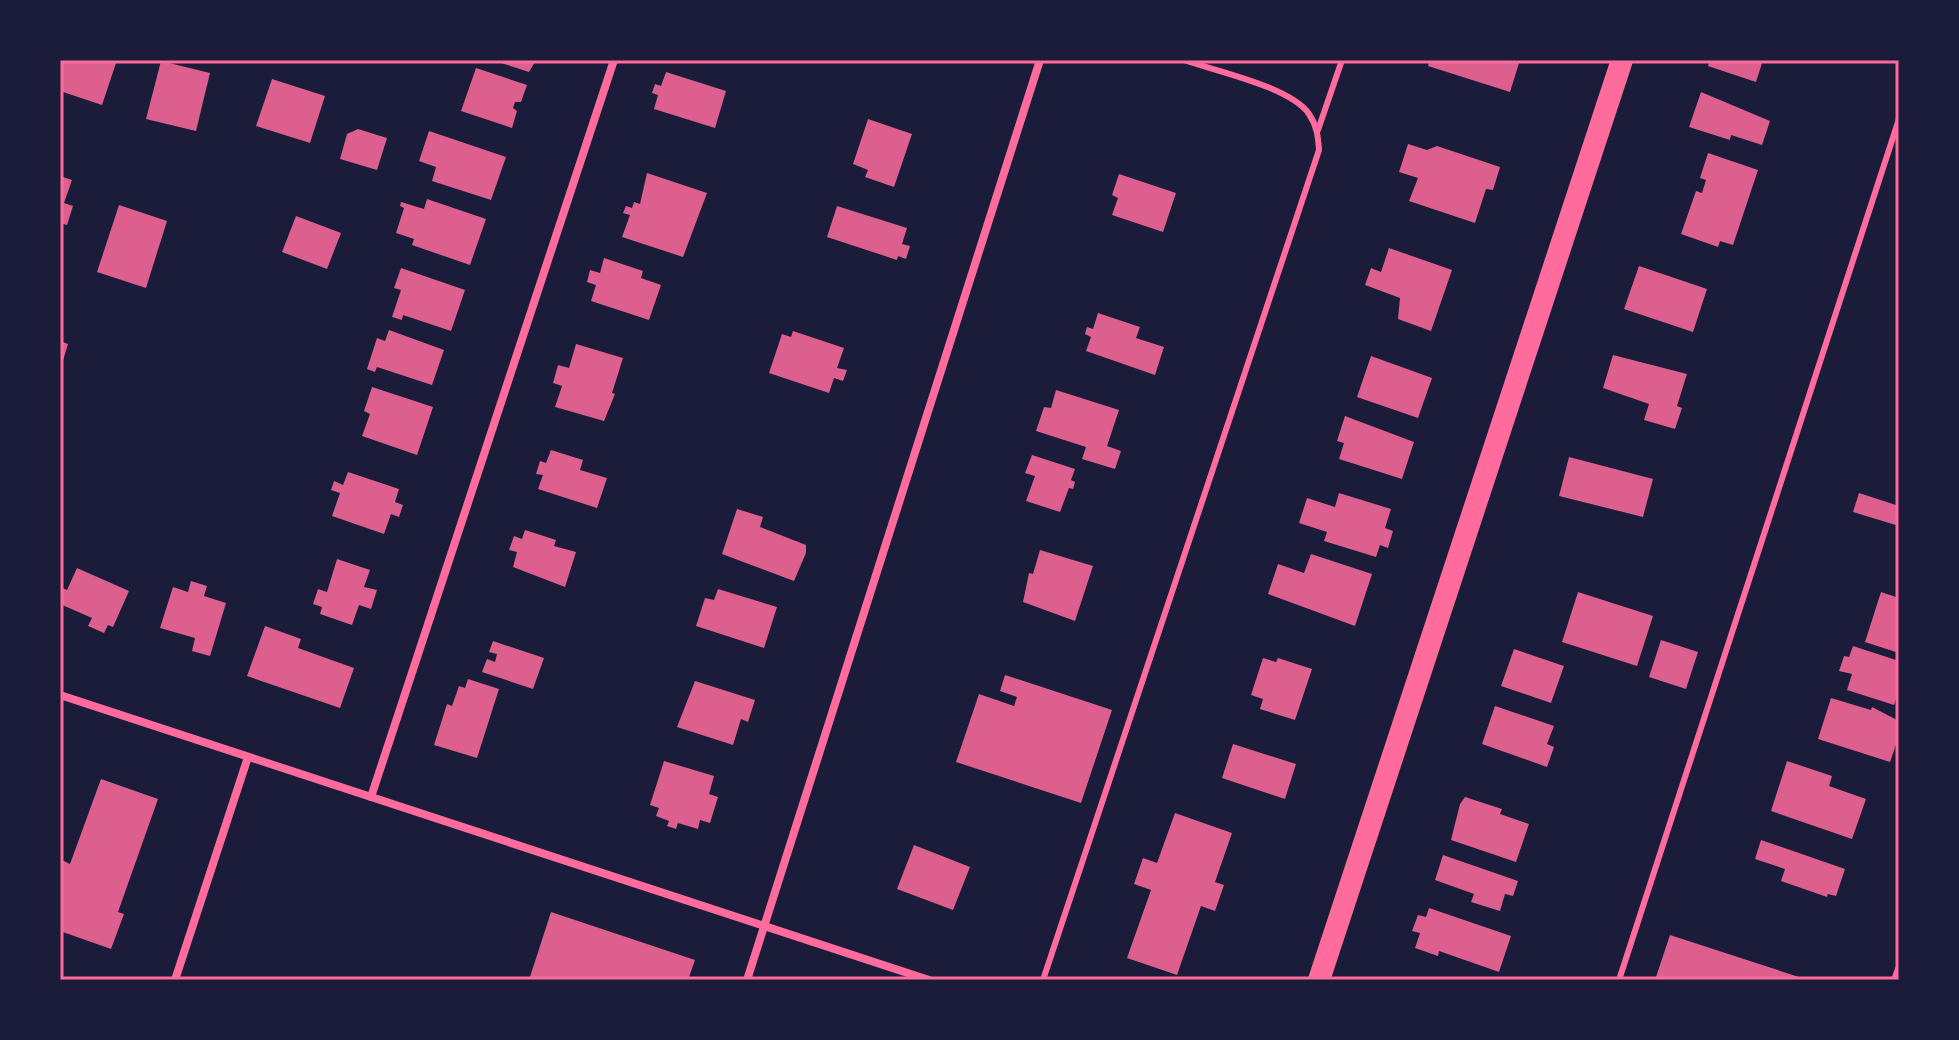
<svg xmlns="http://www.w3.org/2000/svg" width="1959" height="1040" font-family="Signika,sans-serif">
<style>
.building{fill:#dd5f8e}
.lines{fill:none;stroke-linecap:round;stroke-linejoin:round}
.service{stroke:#ff6b9d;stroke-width:6}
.minor{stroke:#ff6b9d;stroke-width:8}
.trunk{stroke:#ff6b9d;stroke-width:22}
.neatline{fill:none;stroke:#ff6b9d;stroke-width:3}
</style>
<rect width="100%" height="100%" fill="#1b1b3a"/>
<g class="building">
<path d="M63,60H117L102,105L60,91Z"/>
<path d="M536,60L529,72L495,61V60Z"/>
<path d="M1430,60H1520L1510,92L1428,66Z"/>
<path d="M1710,60H1763L1756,82L1708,66Z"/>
<path d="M161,61L210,73L196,131L146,119Z"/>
<path d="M476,68L527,85L521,102H515L513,108L517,111L512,128L461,111Z"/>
<path d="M666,72L726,91L715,128L654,109L658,95L652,93L655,84L661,86Z"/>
<path d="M272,79L325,96L310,143L256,126Z"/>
<path d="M1701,92L1770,121L1762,145L1731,135L1730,140L1689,127Z"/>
<path d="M868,119L912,134L894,187L865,177L868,170L853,164Z"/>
<path d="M358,129L387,138L377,170L340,159L347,134Z"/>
<path d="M429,131L506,157L491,200L432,181L436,167L419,161Z"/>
<path d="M1408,144L1427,150L1437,146L1500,167L1493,190L1486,189L1475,223L1409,201L1418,178L1399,172Z"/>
<path d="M1708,153L1758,170L1733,245L1720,241L1718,247L1681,234L1696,191L1702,193L1706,180L1700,178Z"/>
<path d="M647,173L707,193L683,257L622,237L630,215L623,213L626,206L632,208L634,202L640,204Z"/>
<path d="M1119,174L1176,193L1163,232L1112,215L1118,198L1112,195Z"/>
<path d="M60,176L72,180L64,203L73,206L67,225L60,223Z"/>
<path d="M427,199L486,219L470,265L412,245L414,239L396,233L404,208L400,206L401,202L424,209Z"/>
<path d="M119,205L167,221L146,288L97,272Z"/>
<path d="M837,206L907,228L902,244L910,246L906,259L898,256L897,260L827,237Z"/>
<path d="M296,216L341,233L327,269L282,252Z"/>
<path d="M1389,248L1452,270L1431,331L1398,319L1400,298L1365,285L1371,268L1381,272Z"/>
<path d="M604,258L643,271L641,278L661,285L649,320L591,301L596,285L587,282L590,270L600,273Z"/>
<path d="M1639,266L1707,289L1693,332L1624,309Z"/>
<path d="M401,268L465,290L451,331L403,315L402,320L392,317L401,290L394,288Z"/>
<path d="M1098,313L1140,327L1136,338L1164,347L1155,375L1086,351L1091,337L1085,334L1087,327L1093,329Z"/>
<path d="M389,330L444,350L432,385L377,367L375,372L367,369L377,338L385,341Z"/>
<path d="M793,331L844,348L837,368L847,370L843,381L834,378L829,393L769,373L782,334L791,337Z"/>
<path d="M60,341L68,344L61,367H60Z"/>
<path d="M576,344L623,358L612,393L615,394L604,421L555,407L562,386L553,383L558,365L569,368Z"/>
<path d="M1613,355L1687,374L1677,406L1682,408L1675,429L1644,420L1649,404L1603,388Z"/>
<path d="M1371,356L1432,378L1418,418L1357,397Z"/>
<path d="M372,387L433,407L417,455L362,436L370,414L364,411Z"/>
<path d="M1056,390L1119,410L1107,446L1121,451L1115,469L1082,459L1086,447L1036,431L1044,407L1051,408Z"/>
<path d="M1345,416L1414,442L1402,479L1339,459L1344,443L1337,441Z"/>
<path d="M551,450L583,460L580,470L607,478L597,508L538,489L543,475L536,474L540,461L546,463Z"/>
<path d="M1032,455L1075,469L1071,480L1075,482L1073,489L1069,488L1060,512L1026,501L1035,476L1025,473Z"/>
<path d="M1569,457L1653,479L1643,517L1559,496Z"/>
<path d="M348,472L399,489L395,502L403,505L399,517L391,514L384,534L332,516L340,493L331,490L334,481L343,485Z"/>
<path d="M1339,493L1391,509L1385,528L1393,531L1388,548L1380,545L1376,557L1324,541L1327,532L1299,523L1307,498L1335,507Z"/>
<path d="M1859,493L1899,506V526L1853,512Z"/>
<path d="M737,509L763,517L760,527L806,545V553L794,581L722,554Z"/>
<path d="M525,530L556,540L554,546L576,552L565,587L513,567L517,552L509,550L514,536L522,539Z"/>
<path d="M1040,550L1093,566L1075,621L1023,602L1029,573L1033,574Z"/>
<path d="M1311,554L1372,574L1355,626L1268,594L1278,564L1304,573Z"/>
<path d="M337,559L370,570L364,587L377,590L371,609L359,605L352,625L320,614L322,607L313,604L318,589L327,592Z"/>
<path d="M77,568L129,591L113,627L108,625L104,633L88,626L92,618L60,604V587L67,590Z"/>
<path d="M191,581L207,586L204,596L226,603L210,656L192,651L195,638L160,628L173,587L188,592Z"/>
<path d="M718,589L777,607L764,648L696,626L705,598L714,600Z"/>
<path d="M1578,592L1653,616L1637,666L1562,642Z"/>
<path d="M1881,592L1899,598V653L1865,642Z"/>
<path d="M265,626L301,639L298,648L354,668L340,708L247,676Z"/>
<path d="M1661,640L1698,652L1686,689L1649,677Z"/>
<path d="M493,641L544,658L533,689L482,672L487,659L495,662L497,654L489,652Z"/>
<path d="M1853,646L1899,661V690L1894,705L1847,690L1852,674L1839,671L1844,656L1849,657Z"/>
<path d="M1514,649L1564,666L1551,703L1501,686Z"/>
<path d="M1263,658L1276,662L1278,658L1312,669L1295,720L1260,709L1263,699L1251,695Z"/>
<path d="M1005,675L1112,710L1081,803L956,762L979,694L1014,706L1017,697L1000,691Z"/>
<path d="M468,679L499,689L477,758L434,745L447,704L452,706L459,686L465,688Z"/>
<path d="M695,681L755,700L748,722L741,719L733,745L677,727Z"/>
<path d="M1831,698L1871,710L1872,707L1899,721V736L1890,762L1818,739Z"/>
<path d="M1495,706L1554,726L1547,744L1554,747L1547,767L1482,744Z"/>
<path d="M1233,744L1296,764L1285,799L1222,778Z"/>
<path d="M664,761L714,776L709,794L718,797L710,823L700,820L698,829L678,823L676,829L667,826L669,821L656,816L659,808L650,805Z"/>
<path d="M1787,761L1832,776L1829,786L1866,799L1852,839L1771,811Z"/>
<path d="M101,779L158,799L118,912L124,914L111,949L60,931V865L62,860L70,864Z"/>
<path d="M1465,797L1502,809L1500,814L1529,824L1516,862L1451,840L1460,804Z"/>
<path d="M1175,813L1232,833L1215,882L1224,885L1215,911L1201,906L1177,975L1127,958L1151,890L1134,884L1143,858L1157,863Z"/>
<path d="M1761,840L1845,869L1836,896L1828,894L1827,897L1781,881L1785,869L1755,859Z"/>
<path d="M914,845L970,867L953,910L897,889Z"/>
<path d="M1443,855L1518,881L1513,896L1505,894L1500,911L1471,902L1474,894L1435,880Z"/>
<path d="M1429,908L1511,936L1499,972L1439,951L1438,956L1415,948L1420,933L1412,931L1418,915L1426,917Z"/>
<path d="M551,912L695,960L688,980H529Z"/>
<path d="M1670,935L1805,979V980H1655Z"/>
</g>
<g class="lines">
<g class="service">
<path d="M1318,130L1342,60"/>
<path d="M1043,980L1319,150C1318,136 1317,126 1309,114C1291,87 1215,71 1184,60"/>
<path d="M1619,980L1899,119"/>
</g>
<g class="minor">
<path d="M60,695L929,980"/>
<path d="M371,797L614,60"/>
<path d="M175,980L248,757"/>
<path d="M747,980L1040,60"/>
<path d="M1895,980L1899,969"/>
</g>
<path class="trunk" d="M1319,980L1622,60"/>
</g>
<rect width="1959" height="1040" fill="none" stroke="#1b1b3a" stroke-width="124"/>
<rect x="62" y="62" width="1835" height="916" class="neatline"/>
</svg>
